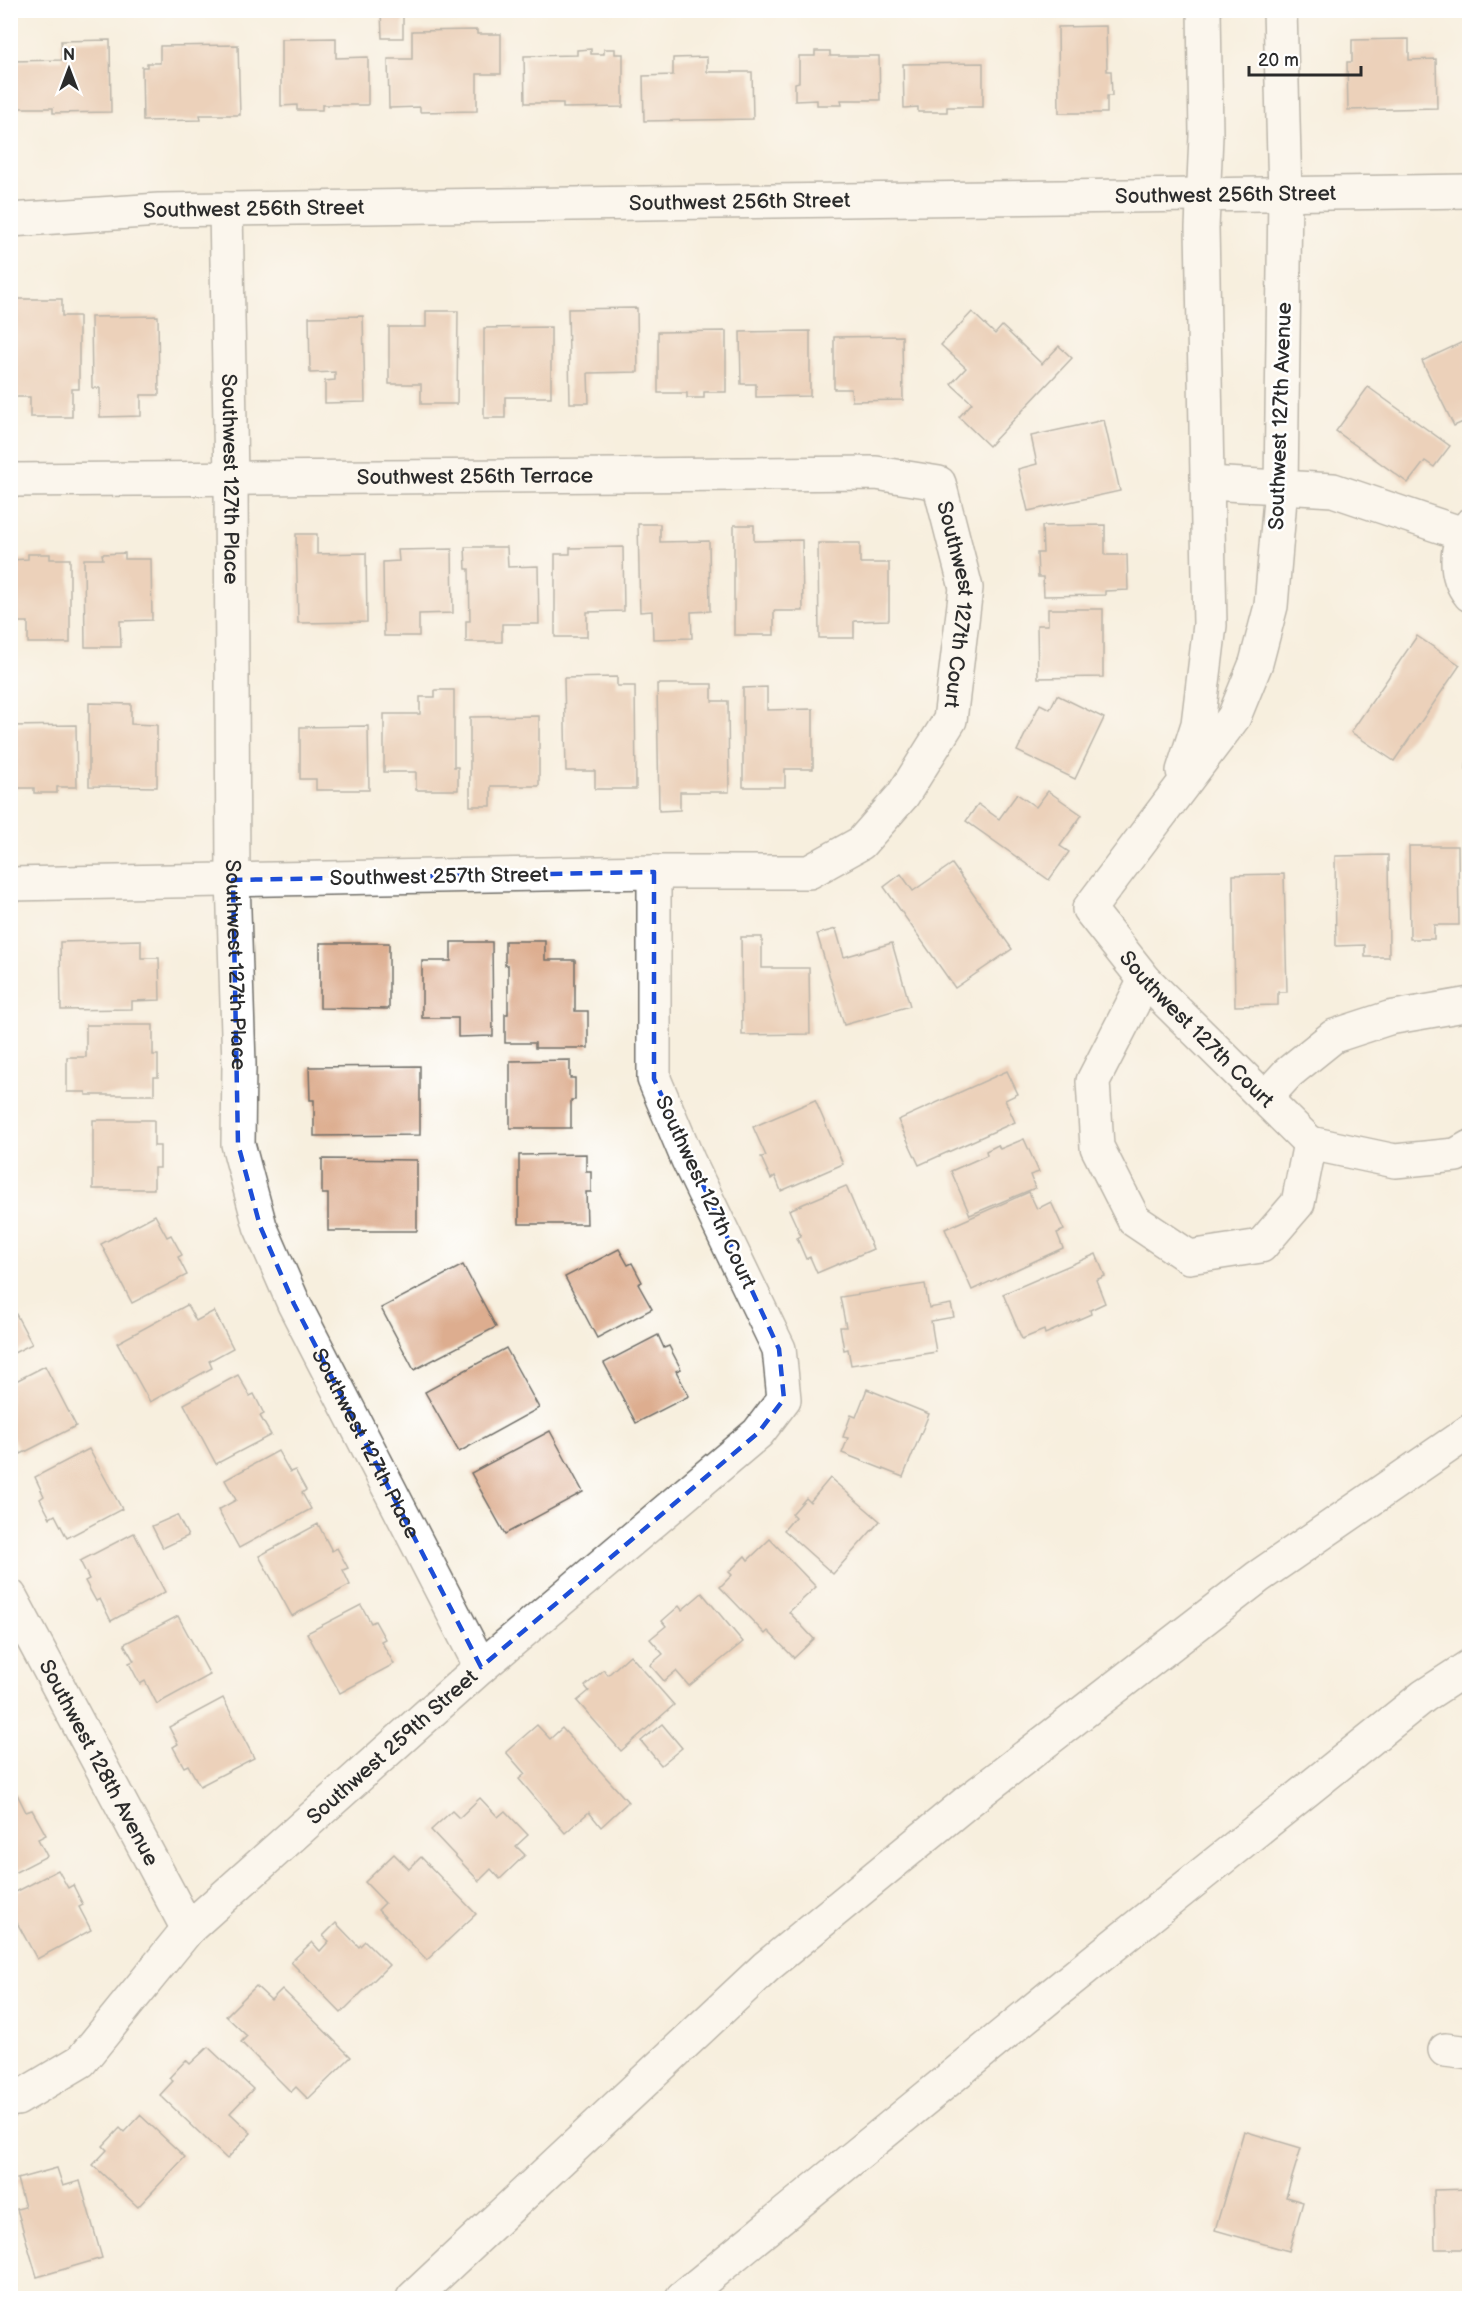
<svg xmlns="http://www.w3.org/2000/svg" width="1480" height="2309" font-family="'Balsamiq Sans',sans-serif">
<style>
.building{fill:#ddad8f}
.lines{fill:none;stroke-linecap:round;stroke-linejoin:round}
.minor-casing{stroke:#72706a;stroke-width:36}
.highway-casing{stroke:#72706a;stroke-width:36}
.minor{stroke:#fff;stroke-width:33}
.highway{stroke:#fff;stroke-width:33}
.marked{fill:none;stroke:#1d4ed8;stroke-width:4.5;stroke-dasharray:12 8;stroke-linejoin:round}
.labels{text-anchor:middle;stroke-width:5;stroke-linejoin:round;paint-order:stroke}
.street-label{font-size:21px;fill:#2b2b2b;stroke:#fff}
</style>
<rect width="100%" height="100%" fill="#fff"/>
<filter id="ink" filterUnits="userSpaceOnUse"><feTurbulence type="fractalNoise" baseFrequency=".0167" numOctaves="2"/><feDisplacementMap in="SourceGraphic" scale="12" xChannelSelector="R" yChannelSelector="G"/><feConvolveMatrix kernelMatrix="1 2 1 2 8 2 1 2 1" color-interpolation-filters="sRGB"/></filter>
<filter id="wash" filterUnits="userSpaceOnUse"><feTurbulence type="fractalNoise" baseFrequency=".008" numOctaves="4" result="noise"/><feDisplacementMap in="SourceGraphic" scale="24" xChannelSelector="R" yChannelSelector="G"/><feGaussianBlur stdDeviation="1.35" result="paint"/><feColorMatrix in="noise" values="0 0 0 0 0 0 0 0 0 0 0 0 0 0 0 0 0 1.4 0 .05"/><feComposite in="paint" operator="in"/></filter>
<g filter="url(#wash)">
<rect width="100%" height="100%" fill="#f7efde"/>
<g id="blocks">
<g class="building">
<path d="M381,10H403V38H382Z"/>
<path d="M1106,26L1107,71H1111L1112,96H1107V113H1059L1058,27Z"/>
<path d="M477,30V34H501V74H477V111L420,112V107L389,108L388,59H412V31Z"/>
<path d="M336,38V58L368,57V105H322V110H297V105L281,106V39Z"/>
<path d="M1409,39V60L1436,59L1437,108L1348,110L1347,62H1352V40Z"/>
<path d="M110,40L111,112L53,113V108H13V61L62,60L61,41Z"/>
<path d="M238,45L240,115H200L201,120L143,121L142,67H147V63H160V46Z"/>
<path d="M591,49V54H604V49H615V54H623V107L563,108V103H525L524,56L577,55V50Z"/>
<path d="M815,51H830V56H879L880,100H841L842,105H817V100L795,101V83L799,82V56H815Z"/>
<path d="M707,57V72H752L753,119L644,121L643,76L673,75V58Z"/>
<path d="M983,63V107H947V112H918V107L904,108L903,64Z"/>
<path d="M12,299H62V316H79V389H72V417H30V397H12Z"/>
<path d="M637,308L638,372L588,373L589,403H570L568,309Z"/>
<path d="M426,311H458L457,404H421V384H389V327H426Z"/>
<path d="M972,312L995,334L1002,326L1042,364L1059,346L1072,358L989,446L959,417L972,403L951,384L966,368L941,345Z"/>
<path d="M158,316L159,395H141V416L100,417V388H92L91,317Z"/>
<path d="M363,316L365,402L325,403V381L335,380V372L310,373L309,317Z"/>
<path d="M551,327V397H505V418H484V328Z"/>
<path d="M726,331V392H704V398H687V393H658V332Z"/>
<path d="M810,331V396L756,397V384H741L740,332Z"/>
<path d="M902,336L903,400L852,401L851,389H834V337Z"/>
<path d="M1467,340L1470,342V419L1454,426L1422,361Z"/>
<path d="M1368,387L1450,446L1434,467L1425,461L1408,483L1336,431Z"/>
<path d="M1104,420L1120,491L1028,511L1018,469L1037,464L1031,436Z"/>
<path d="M638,524H660V542L709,541L710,611L691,612L692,638L653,639L652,611L640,612Z"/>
<path d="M734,525H754V541L802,540L803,611H774V635H734Z"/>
<path d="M1105,525V555H1127L1128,590L1105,591V595L1044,596L1043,577H1038L1037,553H1043L1042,526Z"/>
<path d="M296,534H317V554L366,553L367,622L298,623Z"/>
<path d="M818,543H860V563H889V620L854,621V638H819Z"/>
<path d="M465,547H507L508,567L538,566L539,624H502V642H466V621H470L469,569H466Z"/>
<path d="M623,547L624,611L587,612V637H555V554H570V548Z"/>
<path d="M452,549L453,613L419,614V636H384L383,562L399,561L398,550Z"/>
<path d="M125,553V559H151L152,620L120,621L121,647H85L84,559H103L102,554Z"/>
<path d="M28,554H50V559H70V643H28V622H10V560L28,559Z"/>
<path d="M1048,609H1103V677L1038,678L1037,625H1048Z"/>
<path d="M1417,636L1460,665L1394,761L1351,732Z"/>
<path d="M617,677V686H635L636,789H595V771H566L564,678Z"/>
<path d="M657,684H712V701H728L729,792H680V810L659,811Z"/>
<path d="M767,687V710L813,709V769H785V787H743V688Z"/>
<path d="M435,690H454V767H458V790H416V772H384V714H420V697H435Z"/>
<path d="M1057,695L1104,718L1075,779L1017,751L1040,704L1050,709Z"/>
<path d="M89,703L131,704V724L157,725V787L89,786Z"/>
<path d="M539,716V786H491V806H470V717Z"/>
<path d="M76,725L77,787H57V793H34V788H10V726Z"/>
<path d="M368,726L369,790H316V779H300V727Z"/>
<path d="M1468,747H1470V770L1466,769Z"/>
<path d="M1048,791L1082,815L1060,846L1069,852L1049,880L966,821L978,804L999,819L1017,794L1036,807Z"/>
<path d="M1409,846H1458L1459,925H1434V939H1410Z"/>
<path d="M1388,855L1389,957H1365V945L1336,946L1335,856Z"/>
<path d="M952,864L1012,949L955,988L884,887L901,874L913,891Z"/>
<path d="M1284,874L1287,992H1278V1005L1235,1006L1233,875Z"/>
<path d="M836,929L844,957L892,943L910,1006L844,1025L817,934Z"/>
<path d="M741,937H762V968H809L810,1034L742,1035Z"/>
<path d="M141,940V958H159L160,1000L132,1001V1009L61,1010L60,942Z"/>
<path d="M505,941H545V960H575V1011H588V1048H535V1043H505V1014H508V965H505Z"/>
<path d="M451,942H492L493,1036L458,1037V1018H422V961H451Z"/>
<path d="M320,943H389V1009L320,1008Z"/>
<path d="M86,1025H153V1055H158V1077H154V1095H86V1092H67V1057H86Z"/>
<path d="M570,1060V1078H575V1100H571V1128H510V1061Z"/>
<path d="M420,1066V1135L314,1136V1100H310L309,1067Z"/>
<path d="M1007,1071L1018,1094L1005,1100L1015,1122L919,1165L898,1120Z"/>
<path d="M815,1100L843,1164L781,1191L775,1176L771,1179L761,1157L766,1156L753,1127Z"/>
<path d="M93,1120H154V1146H160V1168H154V1189H93Z"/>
<path d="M1024,1139L1039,1172L1030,1175L1035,1188L970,1215L951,1171L987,1155L986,1151L998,1145L1000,1149Z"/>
<path d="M586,1154V1171H591V1192H586L587,1224H519V1155Z"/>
<path d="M322,1159L417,1160V1231H328V1194H322Z"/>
<path d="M846,1186L873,1249L817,1273L810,1257L806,1259L797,1238L801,1236L789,1210Z"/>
<path d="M1029,1192L1037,1209L1051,1202L1064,1230L1057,1233L1063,1248L972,1290L945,1229Z"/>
<path d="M155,1215L167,1237L171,1235L182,1255L178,1257L187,1275L132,1303L101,1244Z"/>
<path d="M619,1249L628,1265L632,1263L642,1282L638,1284L652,1309L597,1338L565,1277Z"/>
<path d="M1096,1254L1105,1276L1096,1280L1105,1303L1090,1310L1091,1314L1045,1334L1044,1330L1022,1339L1003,1294Z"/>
<path d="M463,1265L496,1327L414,1370L381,1308Z"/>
<path d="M925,1284L929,1308L951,1304L954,1317L931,1321L936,1352L851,1365L848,1349L844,1350L840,1327H846L840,1297Z"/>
<path d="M10,1303L32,1344L10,1355Z"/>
<path d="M187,1305L196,1321L214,1311L233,1348L209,1361L212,1368L150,1402L117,1343Z"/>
<path d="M658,1335L664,1348L669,1346L681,1369L676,1371L689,1396L636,1423L604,1363Z"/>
<path d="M506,1348L539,1408L459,1452L425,1392Z"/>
<path d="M45,1366L76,1426L21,1454L10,1433V1384Z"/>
<path d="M238,1375L250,1396L254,1394L264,1414L260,1416L271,1435L216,1464L184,1404Z"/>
<path d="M867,1389L929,1414L903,1477L842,1453L848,1438L843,1437L851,1415L856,1417Z"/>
<path d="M550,1431L583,1492L505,1534L471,1473Z"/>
<path d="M89,1449L122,1509L67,1538L55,1515L50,1518L40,1499L44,1496L35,1477Z"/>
<path d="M278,1451L290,1472L295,1470L306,1490L302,1493L311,1509L239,1548L218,1510L236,1500L225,1480Z"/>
<path d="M830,1478L880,1521L833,1574L784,1530L795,1517L792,1514L806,1498L810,1502Z"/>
<path d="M177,1515L188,1536L163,1548L152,1526Z"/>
<path d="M318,1524L332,1551L337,1548L348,1568L343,1570L350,1585L292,1616L259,1556Z"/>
<path d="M134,1533L165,1592L111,1621L100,1599L96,1601L85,1581L89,1579L80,1561Z"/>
<path d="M770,1539L816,1587L789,1612L814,1639L794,1658L768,1631L765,1634L720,1587L732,1575L729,1572L745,1556L748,1560Z"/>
<path d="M702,1593L743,1642L689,1686L676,1671L664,1681L650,1665L663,1654L650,1639L666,1626L662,1621L679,1606L682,1610Z"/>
<path d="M361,1605L371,1623L375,1621L385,1639L381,1641L394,1664L340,1693L307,1633Z"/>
<path d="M178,1616L210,1675L157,1704L145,1681L140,1684L129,1663L134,1661L124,1644Z"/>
<path d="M630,1655L674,1705L621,1751L577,1701L589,1691L585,1686L604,1670L608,1675Z"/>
<path d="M223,1698L254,1758L200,1786L188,1765L184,1767L173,1747L178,1744L169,1727Z"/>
<path d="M662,1724L682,1748L661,1765L641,1741Z"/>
<path d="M537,1725L550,1739L562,1728L628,1802L601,1827L589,1812L565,1833L519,1779L525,1774L506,1752Z"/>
<path d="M17,1794L26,1812L32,1810L46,1835L38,1839L47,1856L10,1875V1798Z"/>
<path d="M480,1798L498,1817L505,1811L528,1835L516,1846L525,1855L500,1879L491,1869L479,1881L431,1830L452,1811L459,1818Z"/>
<path d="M394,1854L409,1869L421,1857L476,1914L427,1960L378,1910L385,1903L365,1882Z"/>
<path d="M58,1870L68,1888L73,1885L83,1905L79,1907L91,1930L37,1959L10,1910V1895Z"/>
<path d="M336,1923L359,1947L365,1941L389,1965L341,2013L291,1962L312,1942L320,1951L329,1941L323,1936Z"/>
<path d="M256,1986L271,2000L282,1989L351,2057L308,2099L296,2087L291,2092L241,2042L247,2036L226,2016Z"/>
<path d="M208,2047L253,2089L230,2113L251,2133L227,2159L160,2095L173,2081L169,2078L186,2060L190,2064Z"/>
<path d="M140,2115L185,2157L138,2207L93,2165L107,2150L103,2146L120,2128L124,2132Z"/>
<path d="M1244,2131L1301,2148L1286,2197L1303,2202L1289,2251L1215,2230Z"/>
<path d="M57,2168L63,2186L80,2181L102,2258L37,2277L17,2209L25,2207L17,2179Z"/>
<path d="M1470,2189V2249H1435L1434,2190Z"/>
</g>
</g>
</g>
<g filter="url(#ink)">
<use href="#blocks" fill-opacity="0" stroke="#72706a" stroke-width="1.5"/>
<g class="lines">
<defs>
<g id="minor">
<path id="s1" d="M1280,10L1285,194L1281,487L1271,606L1256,663L1234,717L1089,909L1145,980L1310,1143"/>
<path id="s2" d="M226,209L231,478L233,880L239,1064L238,1144L260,1226L294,1304L481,1667"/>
<path id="s3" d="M10,220L159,210L1470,191"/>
<path id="s4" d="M10,480L876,473L939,483L966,588L950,720L903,795L861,843L809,872H654L10,884"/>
<path d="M1208,483L1333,490L1463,534"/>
<path d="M1470,525C1455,546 1453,574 1470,595"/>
<path d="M1183,771L1198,724L1210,625L1202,228L1206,135L1204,10"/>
<path d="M1145,980L1093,1081L1097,1147L1134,1220L1189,1257L1261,1246L1298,1203L1310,1143"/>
<path d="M1265,1098L1288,1073L1334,1036L1389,1018L1470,1004"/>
<path d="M1310,1143L1395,1161L1456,1155L1470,1147"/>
<path id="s5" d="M10,1596L188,1929"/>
<path d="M1445,2050L1470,2053"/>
<path id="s6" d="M10,2100L17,2099L81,2061L188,1929L481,1667L758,1433L784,1399L779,1349L688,1160L654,1079V872"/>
</g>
<g id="highway">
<path d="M413,2298L766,1967L967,1802L1258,1577L1470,1431"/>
<path d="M682,2298L1053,1994L1424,1696L1470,1666"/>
</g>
</defs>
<use href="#minor" class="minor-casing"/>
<use href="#highway" class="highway-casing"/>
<use href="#minor" class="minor"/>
<use href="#highway" class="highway"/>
</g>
</g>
<path d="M0 0H1480V2309H0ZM654,872V1079L779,1349L784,1399L758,1433L481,1667L294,1304L260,1226L238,1144L233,880Z" fill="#f7efde" fill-opacity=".55" fill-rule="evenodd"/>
<path class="marked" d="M654,872V1079L779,1349L784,1399L758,1433L481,1667L294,1304L260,1226L238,1144L233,880Z"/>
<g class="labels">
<g class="street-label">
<text dy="7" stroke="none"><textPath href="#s3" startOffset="1216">Southwest 256th Street</textPath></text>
<text dy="7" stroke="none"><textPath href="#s3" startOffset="730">Southwest 256th Street</textPath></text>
<text dy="7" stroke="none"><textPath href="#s3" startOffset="244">Southwest 256th Street</textPath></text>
<text transform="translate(1280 416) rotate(-88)" y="7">Southwest 127th Avenue</text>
<text dy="7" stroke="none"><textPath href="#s4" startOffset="465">Southwest 256th Terrace</textPath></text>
<text dy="7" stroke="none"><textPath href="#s2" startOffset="270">Southwest 127th Place</textPath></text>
<text dy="7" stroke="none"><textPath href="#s4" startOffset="1054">Southwest 127th Court</textPath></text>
<text transform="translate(439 876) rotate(-1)" y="7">Southwest 257th Street</text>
<text dy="7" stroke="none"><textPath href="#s2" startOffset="756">Southwest 127th Place</textPath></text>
<text dy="7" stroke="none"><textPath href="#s1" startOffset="1116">Southwest 127th Court</textPath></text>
<text transform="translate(706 1192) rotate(65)" y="7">Southwest 127th Court</text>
<text dy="7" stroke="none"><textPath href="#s2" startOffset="1262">Southwest 127th Place</textPath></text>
<text dy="7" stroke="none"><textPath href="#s6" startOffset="525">Southwest 259th Street</textPath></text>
<text dy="7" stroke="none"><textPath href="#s5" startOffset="189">Southwest 128th Avenue</textPath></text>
</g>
</g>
<rect width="1480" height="2309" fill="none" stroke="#fff" stroke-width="36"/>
<g transform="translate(69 69)" stroke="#ffffff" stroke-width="4.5" paint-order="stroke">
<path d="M0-4.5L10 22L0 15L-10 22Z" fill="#2b2b2b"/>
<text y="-9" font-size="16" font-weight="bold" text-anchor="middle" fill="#2b2b2b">N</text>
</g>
<path d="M1249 66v9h112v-9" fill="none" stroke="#2b2b2b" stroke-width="3"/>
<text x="1258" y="66" font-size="18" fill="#2b2b2b" stroke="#ffffff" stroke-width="4.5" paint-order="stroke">20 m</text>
</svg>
